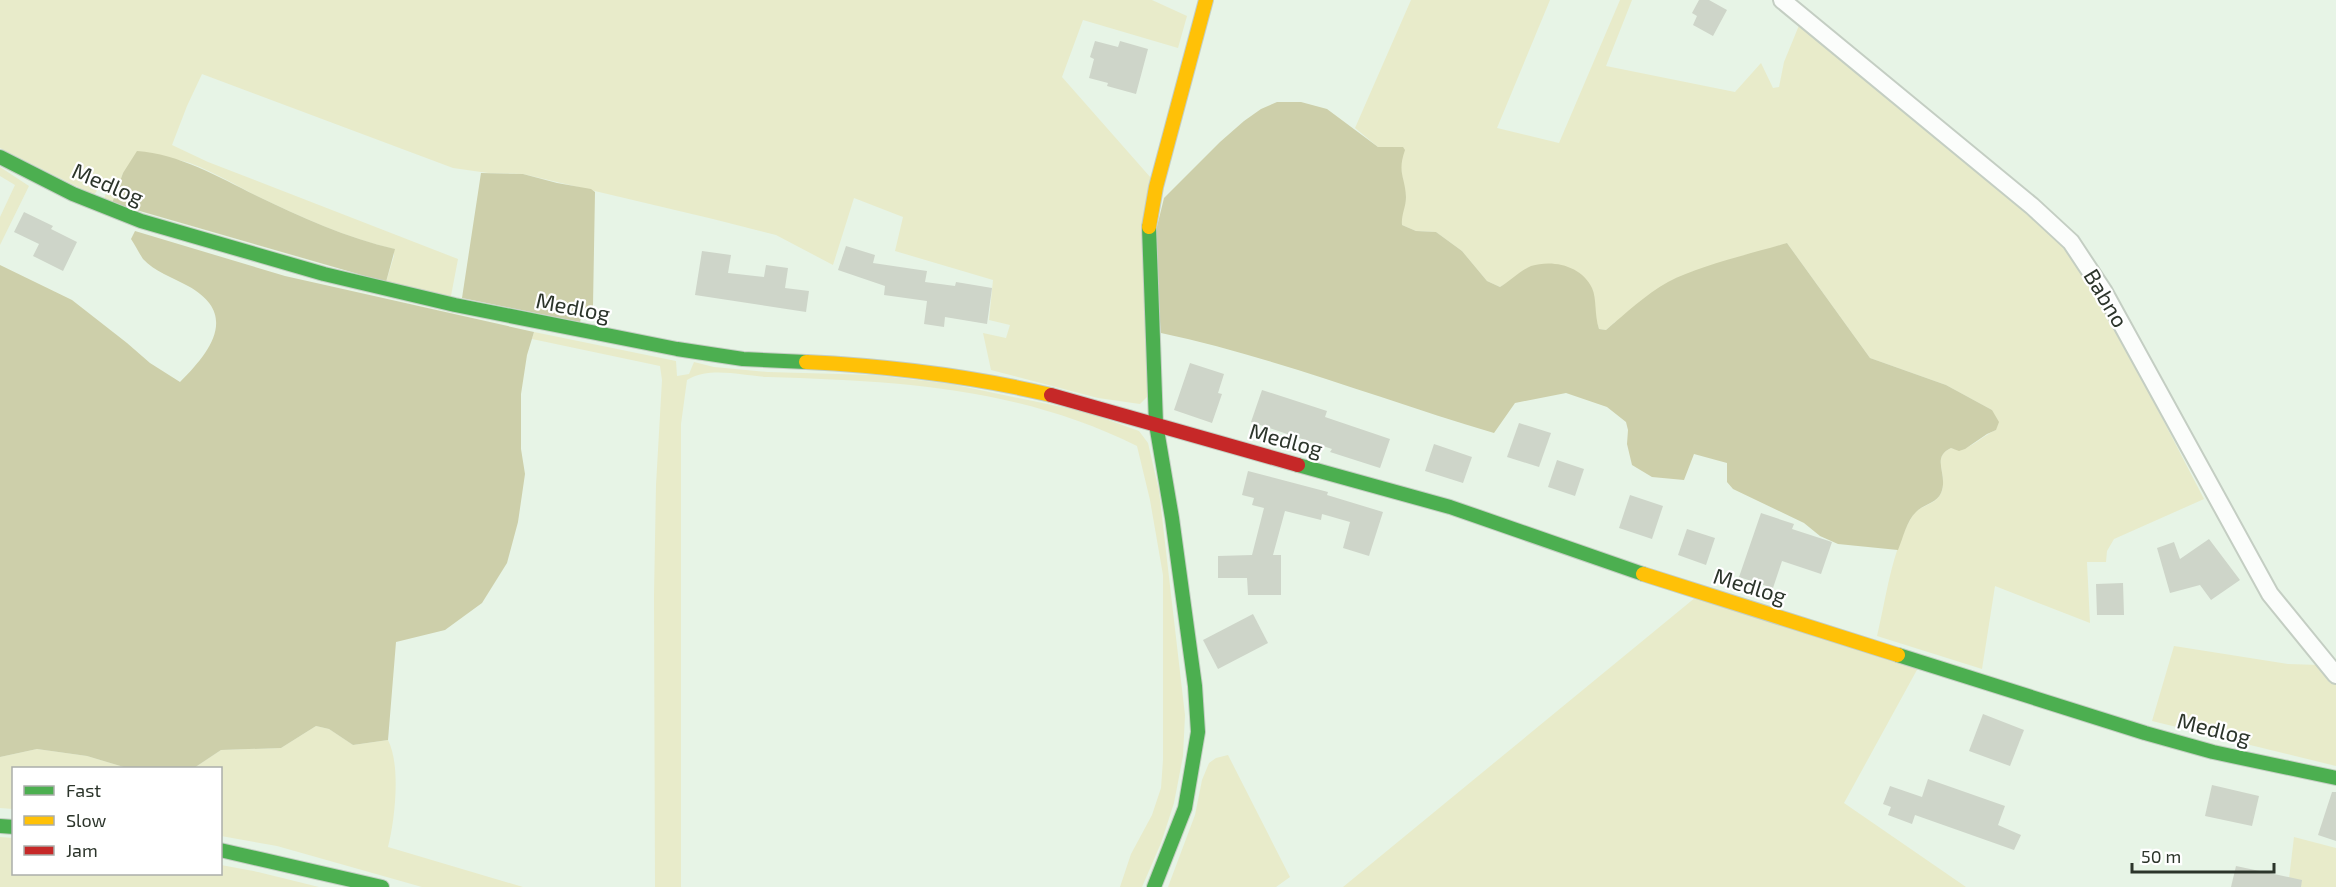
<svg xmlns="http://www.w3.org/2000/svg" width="2336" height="887" font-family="'Exo 2',sans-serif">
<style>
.green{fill:#e8ebca}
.forest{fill:#cdcfaa}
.building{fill:#ced5c9}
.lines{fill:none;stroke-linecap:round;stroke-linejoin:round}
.street-casing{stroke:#c4cec3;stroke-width:20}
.fast-casing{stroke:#c4cec3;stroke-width:16}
.slow-casing{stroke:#c4cec3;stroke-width:16}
.jam-casing{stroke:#c4cec3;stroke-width:16}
.street{stroke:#fbfdfb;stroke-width:16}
.fast{stroke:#4caf50;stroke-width:14}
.slow{stroke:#ffc107;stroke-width:14}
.jam{stroke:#c62828;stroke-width:14}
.labels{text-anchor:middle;stroke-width:4.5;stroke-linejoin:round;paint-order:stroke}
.street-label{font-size:22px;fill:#2c352b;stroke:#fff}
</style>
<rect width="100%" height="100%" fill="#e7f4e6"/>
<g class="green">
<path d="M0,0H1152L1187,16L1178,48L1083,20L1062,77L1151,178L1148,396L1140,404L1098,398L991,370L983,333L1006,338L1010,325L989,320L993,280L895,251L903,217L854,198L833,265L776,235L713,219L523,174L488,173L453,168L202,74L187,106L172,145L208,162L458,259L451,296L386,282L394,256V249C347,238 300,217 257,196C237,186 197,162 177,160C164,159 137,169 123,173L112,203L104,199L109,185L102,183L94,195L0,148Z"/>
<path d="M1411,0H1550L1497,128L1559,143L1620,0H1632L1606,66L1735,92L1761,63L1773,88L1779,87L1784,62L1800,23L2065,242L2152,384L2146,387L2204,499L2114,539L2107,551L2106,562H2087L2090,623L1995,586L1982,669L1877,636C1886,599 1892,548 1913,515C1920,505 1936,505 1941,493C1949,474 1930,458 1951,448C1968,454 1981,436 1996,430L1992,410L1946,385L1870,358L1787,243L1615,322L1606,330L1599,329L1595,317V301L1512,280L1500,287L1487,281L1462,251L1436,232L1416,231L1402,225L1401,219L1406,198L1400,164L1403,147H1378L1355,128Z"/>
<path d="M0,167L29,186L0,245V217L15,185L0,176Z"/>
<path d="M534,332L676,361L677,376L689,374L694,362L714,367L768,372L874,375L951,384L1086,412L1139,431L1148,443L1159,491L1185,715L1183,756L1174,803L1161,843L1142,887H1120L1131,854L1152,815L1161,788L1163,760V575L1150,500L1137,446C1018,387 897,381 768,377C742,376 711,366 687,380L681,424V887H655L654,596L656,485L662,380L660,366L532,339Z"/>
<path d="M1696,597L1918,668L1844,803L1966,887H1343Z"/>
<path d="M2174,646L2288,664L2320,665L2336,682V766L2152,721Z"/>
<path d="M316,726L329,729L353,745L388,740C401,765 395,820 388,847L523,887H422L277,846L221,836L220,768H194L221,750L281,748Z"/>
<path d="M37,749L87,756L127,768H14L13,809L0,808V757Z"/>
<path d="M1228,755L1290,877L1276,887H1168L1195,815L1202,780L1209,763L1216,758Z"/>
<path d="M0,837L13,838L14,874H220L221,865L258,872L319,887H0Z"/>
<path d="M2294,837L2336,848V887H2288Z"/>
</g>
<g class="forest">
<path d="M1277,102H1301L1327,109L1378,147H1403L1405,150C1397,173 1405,176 1406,197C1406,207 1401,215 1402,225L1416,231L1436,232L1462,251L1487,281L1500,287C1510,281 1521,270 1531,266C1553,259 1582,266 1592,288C1597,299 1594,314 1599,329L1606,330C1626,313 1645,295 1668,282C1700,265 1751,254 1787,243L1870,358L1946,385L1992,410L1999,422L1996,430L1987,434L1965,449L1959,451L1951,448C1930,458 1949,474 1941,493C1937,503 1924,504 1916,512C1907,520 1903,538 1898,550L1838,544L1820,536L1804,523L1733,489L1727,482V463L1694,454L1684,480L1652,477L1632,465L1627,444L1628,430L1626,422L1607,407L1566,393L1515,403L1494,433C1383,400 1274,357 1161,333L1153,243L1164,198L1220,142L1244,121L1261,109Z"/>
<path d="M137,151C179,154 219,177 257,196C300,217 347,238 395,249L386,282L112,203L123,173Z"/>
<path d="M481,173L523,174L557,183L591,189L595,192L593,306L583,310L580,322L462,298Z"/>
<path d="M135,231L285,276L534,332L527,355L521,394V449L525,474L518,522L507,563L482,603L445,630L396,642L388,740L353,745L329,729L316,726L281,748L221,750L194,768H127L87,756L37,749L0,757V265L72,300L127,343L150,363L180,382C211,351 239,314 188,286C173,278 154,271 143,259C139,253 135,245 131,239Z"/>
</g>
<g class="building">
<path d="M1699,0H1709L1727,10L1713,36L1693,25L1697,16L1692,13Z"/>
<path d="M1095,41L1118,47L1120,41L1148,49L1136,94L1107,86L1108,83L1089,78L1094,59L1090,57Z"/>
<path d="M24,212L53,226L51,229L77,242L63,271L33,256L39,244L14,232Z"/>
<path d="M846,246L875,255L873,263L927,271L925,282L955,286L956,282L992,288L987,324L945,317L944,327L924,324L927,301L884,295L885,286L838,270Z"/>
<path d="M702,251L731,255L728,273L764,277L766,265L788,268L785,288L809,291L806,312L695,295Z"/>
<path d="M1190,363L1224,374L1218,393L1222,394L1212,423L1174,410Z"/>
<path d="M1262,390L1327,411L1325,417L1390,439L1380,468L1330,452L1332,449L1251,422Z"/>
<path d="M1519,423L1551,433L1539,467L1507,457Z"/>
<path d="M1434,444L1472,457L1463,483L1425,471Z"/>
<path d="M1557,460L1584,469L1575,496L1548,487Z"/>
<path d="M1248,471L1328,492L1327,495L1383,512L1369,556L1343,548L1350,522L1322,514L1321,520L1285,511L1273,555H1281V595H1248L1247,578H1218V556L1252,555L1264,508L1252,505L1254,498L1242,495Z"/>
<path d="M1630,495L1663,506L1652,539L1619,528Z"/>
<path d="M1761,513L1794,524L1792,529L1832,542L1821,574L1782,561L1773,588L1739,577Z"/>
<path d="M1687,529L1715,538L1706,565L1678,555Z"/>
<path d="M2209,539L2240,580L2211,600L2200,585L2170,593L2157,548L2174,542L2180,559Z"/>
<path d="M2123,583L2124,615H2097L2096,584Z"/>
<path d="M1253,614L1268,643L1218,669L1203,640Z"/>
<path d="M1983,714L2024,730L2010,766L1969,751Z"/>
<path d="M1928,779L2005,806L1998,825L2021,835L2014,850L1915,815L1912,824L1888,815L1891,807L1883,804L1890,786L1922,797Z"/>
<path d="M2212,785L2259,796L2252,826L2205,816Z"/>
<path d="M2332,792H2336V841L2318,835Z"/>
<path d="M2236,866L2302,880L2301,887H2231Z"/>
</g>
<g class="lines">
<defs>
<path id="street" d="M1782,0L2032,206L2071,242L2104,292L2270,594L2336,675"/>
<g id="fast">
<path d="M0,157L73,194L141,221L324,274L455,305L677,349L743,359L806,362"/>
<path d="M1149,227L1156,424L1172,518L1195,686L1198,732L1185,808L1154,887"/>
<path d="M1298,465L1450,507L1643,574"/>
<path d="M1898,655L2145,733L2213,752L2336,778"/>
<path d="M0,826L14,827"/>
<path d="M220,850L382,887"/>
</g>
<g id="slow">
<path d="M1149,227L1156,187L1206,0"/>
<path d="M806,362C888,366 971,376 1051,395"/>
<path d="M1643,574L1898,655"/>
</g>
<path id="jam" d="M1051,395L1298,465"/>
</defs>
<use href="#street" class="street-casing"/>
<use href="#fast" class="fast-casing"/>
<use href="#slow" class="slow-casing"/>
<use href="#jam" class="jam-casing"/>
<use href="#street" class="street"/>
<use href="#fast" class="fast"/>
<use href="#slow" class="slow"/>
<use href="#jam" class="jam"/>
</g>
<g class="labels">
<g class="street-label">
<text transform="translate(108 184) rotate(23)" y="8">Medlog</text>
<text transform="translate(2106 298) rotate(59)" y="8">Babno</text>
<text transform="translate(573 307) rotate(11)" y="8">Medlog</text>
<text transform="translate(1286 440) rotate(15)" y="8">Medlog</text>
<text transform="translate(1750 586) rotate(17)" y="8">Medlog</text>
<text transform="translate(2214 729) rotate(14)" y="8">Medlog</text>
</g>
</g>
<rect x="12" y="767" width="210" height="108" fill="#ffffff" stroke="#abaeaa" stroke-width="1.5"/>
<rect x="24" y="786" width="30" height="9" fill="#4caf50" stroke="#abaeaa" stroke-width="1.5"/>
<text x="66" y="797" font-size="18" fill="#2c352b">Fast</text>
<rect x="24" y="816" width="30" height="9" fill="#ffc107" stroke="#abaeaa" stroke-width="1.5"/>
<text x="66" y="827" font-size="18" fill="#2c352b">Slow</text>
<rect x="24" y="846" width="30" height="9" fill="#c62828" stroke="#abaeaa" stroke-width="1.5"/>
<text x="66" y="857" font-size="18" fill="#2c352b">Jam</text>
<path d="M2132 863v9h142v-9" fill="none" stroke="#2c352b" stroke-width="3"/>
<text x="2141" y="863" font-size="18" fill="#2c352b" stroke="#ffffff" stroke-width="4.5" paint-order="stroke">50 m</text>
</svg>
